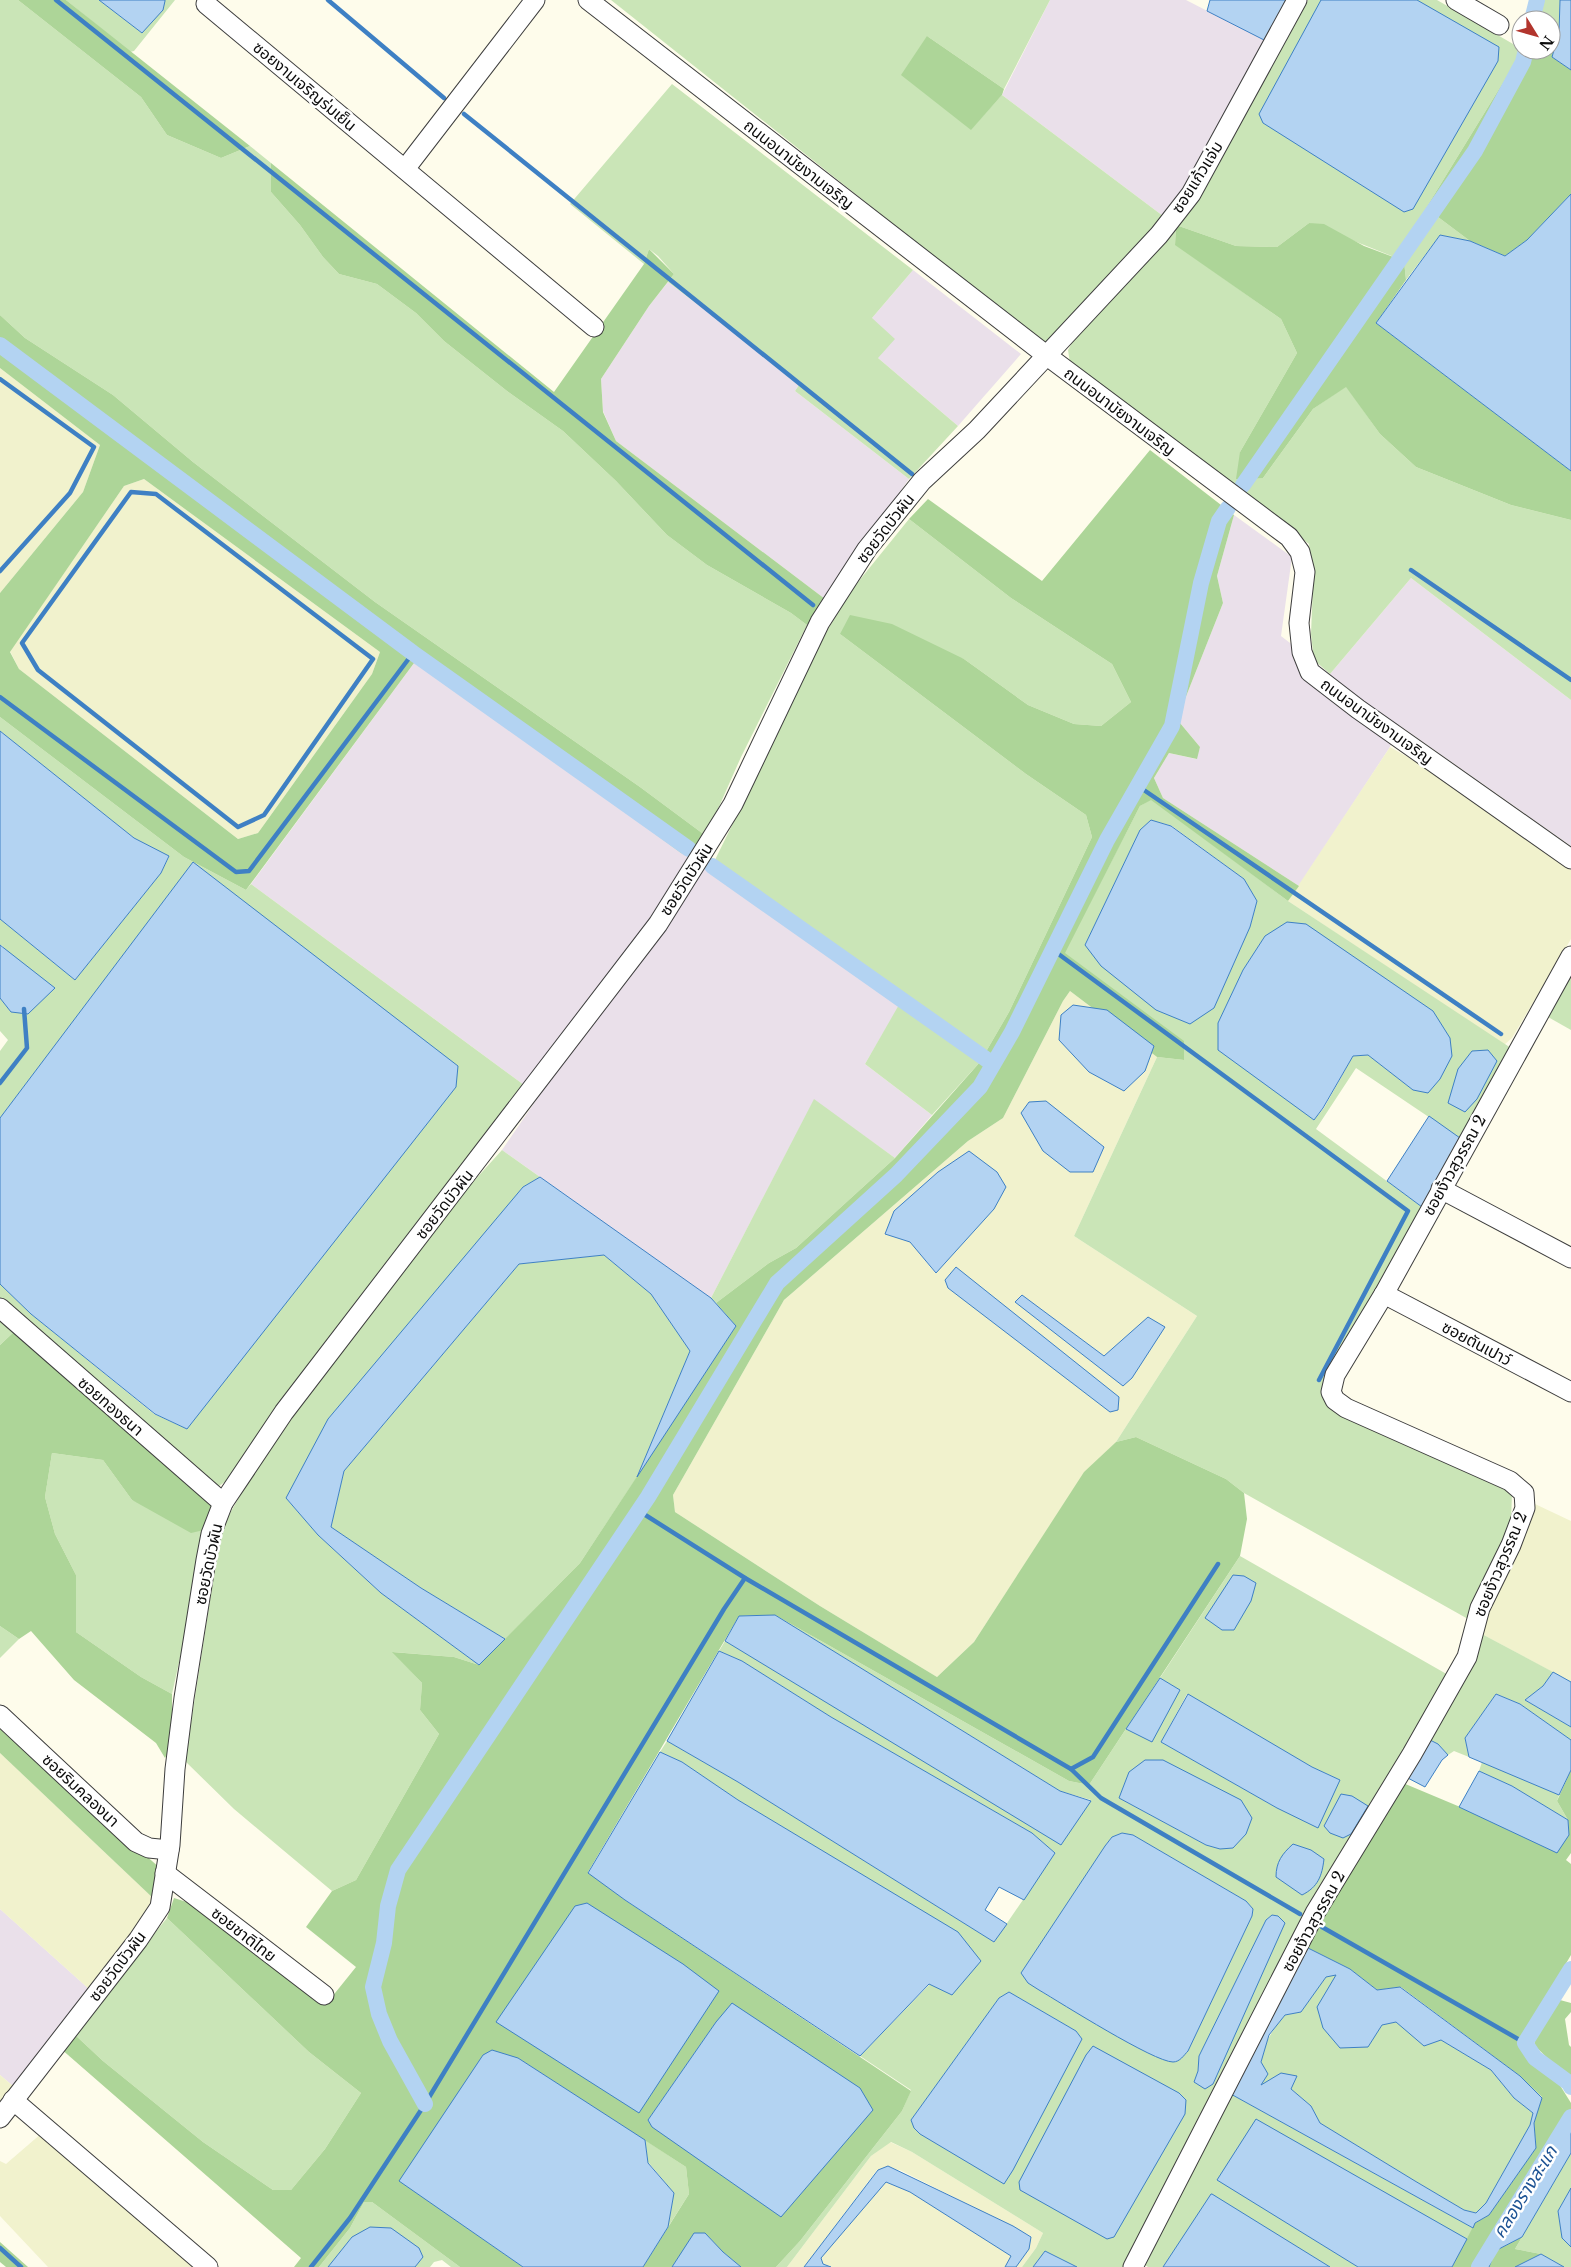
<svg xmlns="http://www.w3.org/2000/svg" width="1571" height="2267" font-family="'Libre Baskerville','Noto Sans Thai',serif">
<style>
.industrial{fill:#eae0ea}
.farmland{fill:#f1f2cd;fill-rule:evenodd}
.green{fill:#cae5b7;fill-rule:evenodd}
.forest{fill:#add598;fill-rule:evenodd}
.water{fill:#b3d3f2;stroke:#3e80c4;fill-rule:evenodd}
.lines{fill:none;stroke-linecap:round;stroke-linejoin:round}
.stream{stroke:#3e80c4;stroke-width:4.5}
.canal{stroke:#b3d3f2;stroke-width:16}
.minor-casing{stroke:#3e3e3e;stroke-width:21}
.minor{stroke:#fff;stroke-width:19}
.labels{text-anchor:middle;stroke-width:5;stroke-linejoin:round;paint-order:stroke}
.street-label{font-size:16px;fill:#0b0b0b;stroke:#fff}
.water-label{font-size:18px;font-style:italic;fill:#1d5394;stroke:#fff}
</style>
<rect width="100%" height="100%" fill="#fefceb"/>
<g class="industrial">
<path d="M1050,0H1186L1266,41L1179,198L1163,216L1002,95Z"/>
<path d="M913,270L1021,354L958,426L878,358L872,318Z"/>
<path d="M668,282L801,382L795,391L909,479L825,599L616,441L603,411L601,379L649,306Z"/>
<path d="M1234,515L1292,557L1281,636L1330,674L1411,578L1571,700V846L1399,725L1390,747L1299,886L1163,798L1154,778L1169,753L1196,759L1200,747L1180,723L1185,699L1223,603L1217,576Z"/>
<path d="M417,659L681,853L714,862L905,996L865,1064L932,1115L895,1158L814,1100L711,1298L502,1150L539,1096L251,884Z"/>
<path d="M0,1909L89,1989L13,2086L0,2075Z"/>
</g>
<g class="farmland">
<path d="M0,368L100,445L83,492L0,593Z"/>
<path d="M144,479L380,652L372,674L258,833L238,839L19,669L10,651L124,486Z"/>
<path d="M1390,747L1432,771L1571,870V939L1512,1038L1504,1045L1288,901Z"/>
<path d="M1070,991L1157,1057L1074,1236L1197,1316L1116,1442L1084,1473L974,1642L937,1677L820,1606L675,1512L673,1495L784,1300L968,1141L1003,1118L1063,1001ZM1081,1130L1103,1147L1093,1172ZM938,1172L935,1273L910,1242L885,1234L894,1211ZM956,1267L1110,1412L945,1280ZM1022,1295L1104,1356L1126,1338L1123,1385L1015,1302Z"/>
<path d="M1535,1504L1571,1521V1682L1480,1633Z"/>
<path d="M0,1753L154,1899L117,1955L89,1989L0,1909Z"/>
<path d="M0,2075L13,2086L0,2104Z"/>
<path d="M42,2133L195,2267H48L0,2216V2161L6,2164Z"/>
<path d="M890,2142L912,2152L1043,2233L1036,2248L1022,2267H1016L1029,2249L1031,2236L900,2170H877L804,2267H787L871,2156Z"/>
<path d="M886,2182L910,2192L1011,2256L1005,2267H831L823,2264L820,2258Z"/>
</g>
<g class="green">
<path d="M0,0H18L141,97L167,135L221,158L250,146L271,163V192L300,225L323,257L339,274L377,284L416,313L444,341L507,391L563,431L616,481L667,535L707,565L791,613L807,625L741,757L706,836L640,787L375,602L193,462L113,395L25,338L0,315Z"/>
<path d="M66,0H99L142,33L165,0H175L134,51L130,52Z"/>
<path d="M611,0H1050L1004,89L927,36L971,129L1002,95L1163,216L1047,346Z"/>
<path d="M1308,0H1437L1520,48L1515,63L1426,208L1470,241L1440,235L1406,280L1404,261L1309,223L1277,247L1236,246L1176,225L1175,244L1281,319L1297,353L1240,452L1263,478L1313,409L1346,386L1380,434L1416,467L1511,505L1571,520V700L1411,578L1330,674L1314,660L1311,634L1313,585L1309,544L1070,363L1068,350L1076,336L1226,147Z"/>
<path d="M1542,0H1560L1559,33L1551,27V20H1537Z"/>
<path d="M672,84L913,270L872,318L895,339L878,358L958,426L909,479L795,391L801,382L668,282L674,274L658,256L649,249L644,264L570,204Z"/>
<path d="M909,519L1011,598L1112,664L1131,702L1101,726L1074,724L1028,705L964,659L840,634L1026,774L1086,815L1092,837L1009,1012L980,1062L932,1115L865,1064L904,996L714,862L791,705L812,656L850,592Z"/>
<path d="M0,717L184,857L246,890L251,884L524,1085L233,1476L219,1486L209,1482L0,1299V1284L31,1314L154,1414L187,1429L193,863L0,1118V1051L8,1040L0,1031V998L11,1012L3,946L0,945V919L75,980L161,873L169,857L134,838L0,731Z"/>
<path d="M1151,799L1288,901L1511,1048L1460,1138L1356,1068L1316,1129L1422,1207L1321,1391L1332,1408L1512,1493L1511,1522L1468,1619L1244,1493L1226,1479L1136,1437L1116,1442L1197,1316L1074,1236L1157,1057L1184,1060L1064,953L1140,806ZM1151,820L1172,826L1244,879L1257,901L1250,927L1214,1008L1085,945L1140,830ZM1265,936L1413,1090L1368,1055L1353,1056L1324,1108L1314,1120L1218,1023L1243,970Z"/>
<path d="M1571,974V1030L1548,1017Z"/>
<path d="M814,1099L895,1158L796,1248L769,1263L716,1303L711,1298Z"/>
<path d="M502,1150L540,1177L523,1187L286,1498L318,1535L381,1593L479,1665L454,1657L393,1652L422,1683L420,1710L439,1734L356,1880L332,1891L234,1809L185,1761L214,1575L218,1534L248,1482L318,1378L464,1192Z"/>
<path d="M604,1255L651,1294L690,1351L637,1477L580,1563L505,1639L421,1588L331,1527L344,1471L519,1264Z"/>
<path d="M0,1316L16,1330L0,1345Z"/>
<path d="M52,1453L103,1460L132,1500L204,1530L194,1594L172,1694L141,1677L76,1632V1575L55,1534L45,1497Z"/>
<path d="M1240,1556L1450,1676L1125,2267H1077L1045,2251L1033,2267H1022L1036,2248L1043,2233L912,2152L891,2142L871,2156L787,2267H776L800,2241L902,2111L911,2090L860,2056L930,1984L957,1932L738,1800L682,1762L660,1752L667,1741L738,1782L994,1942L1055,1853L1032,1833L831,1717L742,1661L719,1651L725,1641L1061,1844L1091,1800L1060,1791L775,1615L1069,1781L1089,1785L1126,1729L1152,1741L1180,1690L1160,1678ZM1187,1694L1312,1767L1340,1780L1277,1808L1161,1742ZM1129,1772L1220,1849L1206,1845L1119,1798ZM1122,1833L1133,1835L1246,1901L1253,1909L1252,1916L1188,2051C1145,2035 1047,2009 1021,1973L1105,1846L1112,1837ZM1272,1915L1278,1916L1284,1923L1213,2084L1194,2082L1198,2071L1199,2056L1266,1920ZM1009,1992L1076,2031L1082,2039L1004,2183L920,2134L911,2120L999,1998Z"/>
<path d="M0,1626L19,1639L0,1658Z"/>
<path d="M1480,1633L1553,1672L1543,1686L1525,1700L1571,1727V1740L1520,1704L1496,1694L1465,1738L1469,1757L1454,1751L1448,1755L1438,1744L1426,1738Z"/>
<path d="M1482,1762L1559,1795L1557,1801L1568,1820L1512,1786L1479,1771Z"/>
<path d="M167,1918L309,2052L361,2093L325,2149L291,2190H273L203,2142L103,2061L73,2033Z"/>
<path d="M1336,1974L1368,2047L1382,2025L1396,2022L1408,2031L1441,2040L1491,2070L1514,2098L1533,2113L1530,2125L1486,2203L1477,2213L1464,2210L1415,2181L1320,2123L1311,2106L1291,2089L1296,2076L1260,2086C1261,2052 1263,2041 1285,2015L1301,2012L1326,1977Z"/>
<path d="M1229,2093L1473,2228L1467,2239L1218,2180L1358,2267H1330L1212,2195L1163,2267H1148L1142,2263Z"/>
<path d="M645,2140L686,2167L689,2194L668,2227L674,2193L648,2162Z"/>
<path d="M1571,2153V2188L1558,2211L1562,2238L1571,2247V2267H1564L1541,2254L1515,2249Z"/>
<path d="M364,2202H372L460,2267H451L442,2260L434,2262L430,2267H415L423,2257L352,2237L328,2267H319L350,2228Z"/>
</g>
<g class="forest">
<path d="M18,0H66L250,146L221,158L167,135L141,97Z"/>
<path d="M1551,27L1559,33L1552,57L1571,70V194L1527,240L1505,256L1470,241L1426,208L1515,63L1521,47V50H1551Z"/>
<path d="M927,36L1004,89L1002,95L971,130L901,75Z"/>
<path d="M271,163L554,392L644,264L649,249L674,274L649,306L601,379L603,412L616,441L825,599L807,625L791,613L707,565L667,535L616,481L563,431L507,391L444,341L416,313L377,284L339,274L323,257L300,225L271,192Z"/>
<path d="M1309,223L1324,224L1364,246L1404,261L1406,280L1376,323L1571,471V520L1511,505L1416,467L1380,434L1346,387L1313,409L1263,478L1236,479L1240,452L1297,353L1281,319L1175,245L1176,225L1236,246L1277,247Z"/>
<path d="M0,315L25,338L113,395L193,462L375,602L640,787L706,836L690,856L681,853L417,659L246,890L184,857L0,717V593L83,492L100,445L0,368ZM144,479L380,652L372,674L258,833L238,839L19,669L10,652L124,486Z"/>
<path d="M1150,450L1234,515L1217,576L1223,603L1185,699L1180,723L1200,747L1197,759L1169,753L1154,778L1163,798L1299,886L1288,901L1151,800L1140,806L1065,953L1184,1041V1060L1157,1057L1070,991L1063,1001L1003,1118L968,1141L784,1300L673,1495L675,1512L820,1606L937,1677L974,1642L1084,1472L1116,1442L1136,1437L1226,1479L1244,1493L1247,1519L1240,1556L1089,1785L1069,1781L775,1615L739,1616L588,1872L625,1900L911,2091L902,2111L800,2241L776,2267H741L723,2252L705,2233L694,2234L672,2267H643L689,2194L686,2167L518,2058L483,2055L400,2181L523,2267H460L372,2202H364L350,2228L319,2267H294L301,2258L60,2048L73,2033L103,2061L203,2142L273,2190H291L325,2149L361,2093L309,2052L167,1918L174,1898L193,1904L317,2002L327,2003L356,1967L306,1927L332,1891L356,1880L439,1734L420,1710L422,1683L392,1652L454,1657L479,1665L580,1563L736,1326L716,1303L769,1263L796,1248L895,1158L980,1062L1009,1012L1092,837L1086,815L1026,774L840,634L850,615L892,624L964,659L1028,705L1074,724L1101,726L1131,702L1112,664L1011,598L909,519L928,499L1042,581ZM716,2022L652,2127L648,2120Z"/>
<path d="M16,1330L212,1504L204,1530L191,1533L132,1500L103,1460L52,1453L45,1497L55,1534L76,1575V1632L141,1677L172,1694V1744L165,1758L156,1743L74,1680L31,1631L19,1639L0,1626V1345Z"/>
<path d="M0,1726L161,1869L154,1899L0,1753Z"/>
<path d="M1571,1770V1853L1566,1860L1571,1864V1955L1525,2033V2057L1556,2079L1571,2103V2116L1553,2155L1519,2215L1488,2245L1473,2267H1452L1475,2223L1489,2215L1536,2148L1534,2123L1542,2097L1520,2076L1401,1987L1377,1990L1350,1969L1304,1946L1403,1783L1465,1809L1569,1835L1568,1820L1557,1801Z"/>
<path d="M1560,2000L1571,2003V2012L1565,2019L1569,2045L1571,2047V2081L1534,2045L1538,2028Z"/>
<path d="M1522,2237L1515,2249L1541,2254L1515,2267H1489L1495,2251Z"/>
<path d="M0,2242L28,2267H6L0,2262Z"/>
</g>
<g class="water">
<path d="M99,0H165V1L163,10L142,33Z"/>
<path d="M1210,0H1286L1266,41L1207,11Z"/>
<path d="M1321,0H1417L1499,47L1498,61L1413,209L1404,212L1263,123L1259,114Z"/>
<path d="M1560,0H1571V70L1552,57L1559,33Z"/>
<path d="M1571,194V471L1376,323L1440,235L1470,241L1505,256L1527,240Z"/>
<path d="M0,731L134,838L169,856L161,873L75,980L0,919Z"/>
<path d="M1151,820L1171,826L1244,879L1257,901L1250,927L1214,1008L1190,1024L1156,1010L1101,966L1085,945L1140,830Z"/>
<path d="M193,862L458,1066L456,1087L187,1429L155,1414L31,1314L0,1284V1118Z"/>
<path d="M1287,922L1306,924L1433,1011L1450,1038L1452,1056L1440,1079L1428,1093L1413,1090L1368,1055L1353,1056L1323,1108L1314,1120L1218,1050V1023L1243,970L1265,936Z"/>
<path d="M0,945L55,988L28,1014L11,1012L0,998Z"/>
<path d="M1073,1005L1107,1010L1154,1046L1145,1071L1124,1091L1089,1072L1059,1040L1061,1015Z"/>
<path d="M1488,1050L1497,1061L1477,1099L1465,1112L1448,1103L1458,1069L1472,1051Z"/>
<path d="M1046,1101L1104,1147L1093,1172H1070L1043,1151L1021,1113L1029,1102Z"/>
<path d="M1429,1116L1460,1138L1422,1207L1387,1181Z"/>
<path d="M969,1151L997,1172L1006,1187L994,1209L936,1273L910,1242L885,1234L894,1211L938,1172Z"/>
<path d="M540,1177L711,1298L736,1326L637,1477L690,1351L651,1294L604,1255L519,1264L344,1471L331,1527L421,1588L505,1639L479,1665L381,1593L318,1535L286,1498L328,1419L523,1187Z"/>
<path d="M956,1267L1119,1397L1118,1410L1110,1412L948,1288L945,1280Z"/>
<path d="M1022,1295L1104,1356L1148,1317L1165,1327L1132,1378L1123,1386L1015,1302Z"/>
<path d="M1233,1575L1244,1576L1256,1583L1251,1601L1234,1630H1222L1205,1618Z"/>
<path d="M775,1615L1060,1791L1091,1801L1061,1845L725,1641L739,1616Z"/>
<path d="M719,1651L742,1661L831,1717L1032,1833L1055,1853L1024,1900L999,1887L985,1910L1007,1924L994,1942L738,1782L667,1741Z"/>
<path d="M1553,1672L1571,1682V1727L1525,1700L1543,1686Z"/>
<path d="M1160,1678L1180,1690L1152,1742L1126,1729Z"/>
<path d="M1188,1694L1312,1767L1340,1780L1318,1828L1277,1808L1161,1742Z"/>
<path d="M1496,1694L1520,1704L1571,1740V1770L1559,1795L1469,1757L1465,1738Z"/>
<path d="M1426,1738L1438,1744L1448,1755L1442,1760L1425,1787L1404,1776Z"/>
<path d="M660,1752L682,1762L738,1800L958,1932L981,1961L952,1995L929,1984L860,2056L625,1900L588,1873Z"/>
<path d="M1145,1760H1163L1241,1800L1252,1818L1246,1834L1233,1848L1220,1849L1206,1845L1119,1798L1129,1772Z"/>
<path d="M1479,1771L1512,1786L1568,1820L1569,1835L1557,1853L1459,1807Z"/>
<path d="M1341,1794L1352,1796L1368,1806L1351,1834L1343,1838L1330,1833L1324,1826Z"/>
<path d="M1122,1833L1133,1835L1246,1901L1253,1909L1252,1916L1188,2051C1184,2055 1180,2062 1173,2062C1154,2062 1061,2003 1039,1990L1028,1983L1021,1973L1105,1846L1112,1837Z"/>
<path d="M1293,1844L1311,1850L1324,1859C1322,1876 1318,1887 1302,1895L1276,1877C1276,1862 1282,1854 1293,1844Z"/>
<path d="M587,1903L683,1964L719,1991L639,2113L496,2022L575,1906Z"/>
<path d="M1272,1915L1278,1916L1285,1923L1213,2084L1205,2089L1194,2082L1198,2071L1199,2056L1266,1920Z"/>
<path d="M1304,1946L1350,1969L1377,1990L1400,1987L1520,2076L1542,2098L1534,2123L1536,2148L1489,2215L1475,2223L1473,2228L1229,2093ZM1336,1975L1317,2007L1323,2028L1340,2048L1368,2047L1382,2025L1396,2022L1424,2046L1441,2040L1491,2070L1514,2098L1533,2113L1530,2125L1486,2203L1476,2213L1464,2210L1415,2181L1320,2123L1311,2106L1291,2089L1297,2076L1281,2073L1261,2085L1268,2074L1261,2062L1269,2035L1285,2015L1301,2012L1326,1977Z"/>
<path d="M1009,1992L1076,2031L1082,2039L1013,2170L1004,2184L920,2134L914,2128L911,2120L999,1998Z"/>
<path d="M732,2003L860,2088L873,2110L781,2217L652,2127L648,2120L716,2022Z"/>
<path d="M1093,2046L1179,2093L1186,2100L1185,2114L1114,2237L1107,2239L1020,2190L1019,2182L1086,2055Z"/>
<path d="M492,2050L518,2058L645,2140L648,2163L674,2193L668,2227L643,2267H523L399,2181L483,2055Z"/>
<path d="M1571,2116V2153L1522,2237L1495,2251L1489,2267H1473L1488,2245L1519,2215L1553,2155Z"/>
<path d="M1256,2119L1467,2239L1452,2267H1358L1217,2180Z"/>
<path d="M888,2166L1013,2226L1031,2237L1029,2249L1016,2267H1005L1011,2256L910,2192L886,2182L821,2258L823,2264L831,2267H804L878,2170Z"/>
<path d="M1571,2188V2247L1562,2238L1558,2211Z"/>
<path d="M1211,2194H1212L1330,2267H1163Z"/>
<path d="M370,2227L391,2228L419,2248L423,2257L415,2267H328L352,2237Z"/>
<path d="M694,2233H705L723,2252L741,2267H672Z"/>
<path d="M1045,2251L1077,2267H1033Z"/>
<path d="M1541,2254L1564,2267H1515Z"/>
</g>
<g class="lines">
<g class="stream">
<path d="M56,0L813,605"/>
<path d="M328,0L444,98"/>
<path d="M464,114L912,474"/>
<path d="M0,379L94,447L70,493L0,571"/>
<path d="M131,492L156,494L373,659L264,815L238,827L38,670L22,643Z"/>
<path d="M1411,570L1571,680"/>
<path d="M0,697L236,872L249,871L413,653"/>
<path d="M1138,786L1501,1034"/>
<path d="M1053,950L1408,1211L1319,1380"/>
<path d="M0,1083L27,1048L24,1009"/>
<path d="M639,1511L745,1578L1071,1769L1093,1757L1218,1564"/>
<path d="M1071,1769L1101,1798L1300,1914"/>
<path d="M1322,1927L1525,2043"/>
<path d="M0,2248L21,2267"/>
<path d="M311,2267L350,2218L425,2104L724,1609L745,1578"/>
</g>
<g class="canal">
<path d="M1532,20L1537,0"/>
<path d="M0,345L413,653L689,849"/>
<path d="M1243,485L1475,151L1523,62L1526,50"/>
<path d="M712,866L993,1064"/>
<path d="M1571,1969L1525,2043L1535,2058L1569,2083L1571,2087"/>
<path d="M425,2104L390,2041L379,2014L373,1987L384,1943L388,1906L398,1870L648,1497L777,1283L896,1175L980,1087L1012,1032L1107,840L1172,726L1201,583L1219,521L1228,508"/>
<path d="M1479,2267L1571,2117"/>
</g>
<defs>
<g id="minor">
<path d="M588,0L1046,355L1289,537L1300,552L1305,572L1299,623L1302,652L1310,672L1358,709L1571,859"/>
<path d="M1456,0L1499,25"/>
<path d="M206,4L594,327"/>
<path d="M405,169L535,0"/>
<path d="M1441,1189L1571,1258"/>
<path d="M1384,1294L1571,1392"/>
<path d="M0,1308L223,1503"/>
<path d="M0,1715L136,1842L149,1848L169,1850"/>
<path d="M165,1873L324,1995"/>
<path d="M13,2100L208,2267"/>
<path d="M0,2118L138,1940L160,1907L170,1845L175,1769L184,1698L206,1560L211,1534L223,1503L284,1412L658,924L733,804L820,622L867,549L922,481L977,430L1159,235L1191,194L1297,0"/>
<path d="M1133,2267L1315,1913L1412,1754L1467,1657L1480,1608L1511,1545L1525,1508L1524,1493L1510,1481L1346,1408L1335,1400L1331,1392L1335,1375L1384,1294L1571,956"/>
</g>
</defs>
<use href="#minor" class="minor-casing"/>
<use href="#minor" class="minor"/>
</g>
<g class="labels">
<g class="street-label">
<text transform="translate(305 86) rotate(40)" y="6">ซอยงามเจริญร่มเย็น</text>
<text transform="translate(799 164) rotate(38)" y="6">ถนนอนามัยงามเจริญ</text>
<text transform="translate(1197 177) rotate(-58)" y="6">ซอยแก้วแจ่ม</text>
<text transform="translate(1120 411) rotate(37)" y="6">ถนนอนามัยงามเจริญ</text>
<text transform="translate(885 528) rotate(-52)" y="6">ซอยวัดบัวผัน</text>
<text transform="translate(1377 721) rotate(36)" y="6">ถนนอนามัยงามเจริญ</text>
<text transform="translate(686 879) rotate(-57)" y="6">ซอยวัดบัวผัน</text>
<text transform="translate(1454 1165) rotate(-61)" y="6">ซอยง้าวสุวรรณ 2</text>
<text transform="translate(444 1204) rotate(-52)" y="6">ซอยวัดบัวผัน</text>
<text transform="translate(1477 1343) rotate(28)" y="6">ซอยตันเปาว์</text>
<text transform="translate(111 1406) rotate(41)" y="6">ซอยทองธนา</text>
<text transform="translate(208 1564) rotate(-78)" y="6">ซอยวัดบัวผัน</text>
<text transform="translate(1500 1564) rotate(-67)" y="6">ซอยง้าวสุวรรณ 2</text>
<text transform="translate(81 1790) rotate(43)" y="6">ซอยริมคลองนา</text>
<text transform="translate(1313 1921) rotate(-61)" y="6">ซอยง้าวสุวรรณ 2</text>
<text transform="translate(244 1934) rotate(38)" y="6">ซอยชาติไทย</text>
<text transform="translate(117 1966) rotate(-53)" y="6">ซอยวัดบัวผัน</text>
</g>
<g class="water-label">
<text transform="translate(1525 2192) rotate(-58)" y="6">คลองรางสะแก</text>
</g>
</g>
<g transform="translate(1536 35) rotate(127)"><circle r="24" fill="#ffffff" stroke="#9d9d9d"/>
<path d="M0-4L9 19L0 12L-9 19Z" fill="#b2352d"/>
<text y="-8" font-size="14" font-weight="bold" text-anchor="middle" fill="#0b0b0b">N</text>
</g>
</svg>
